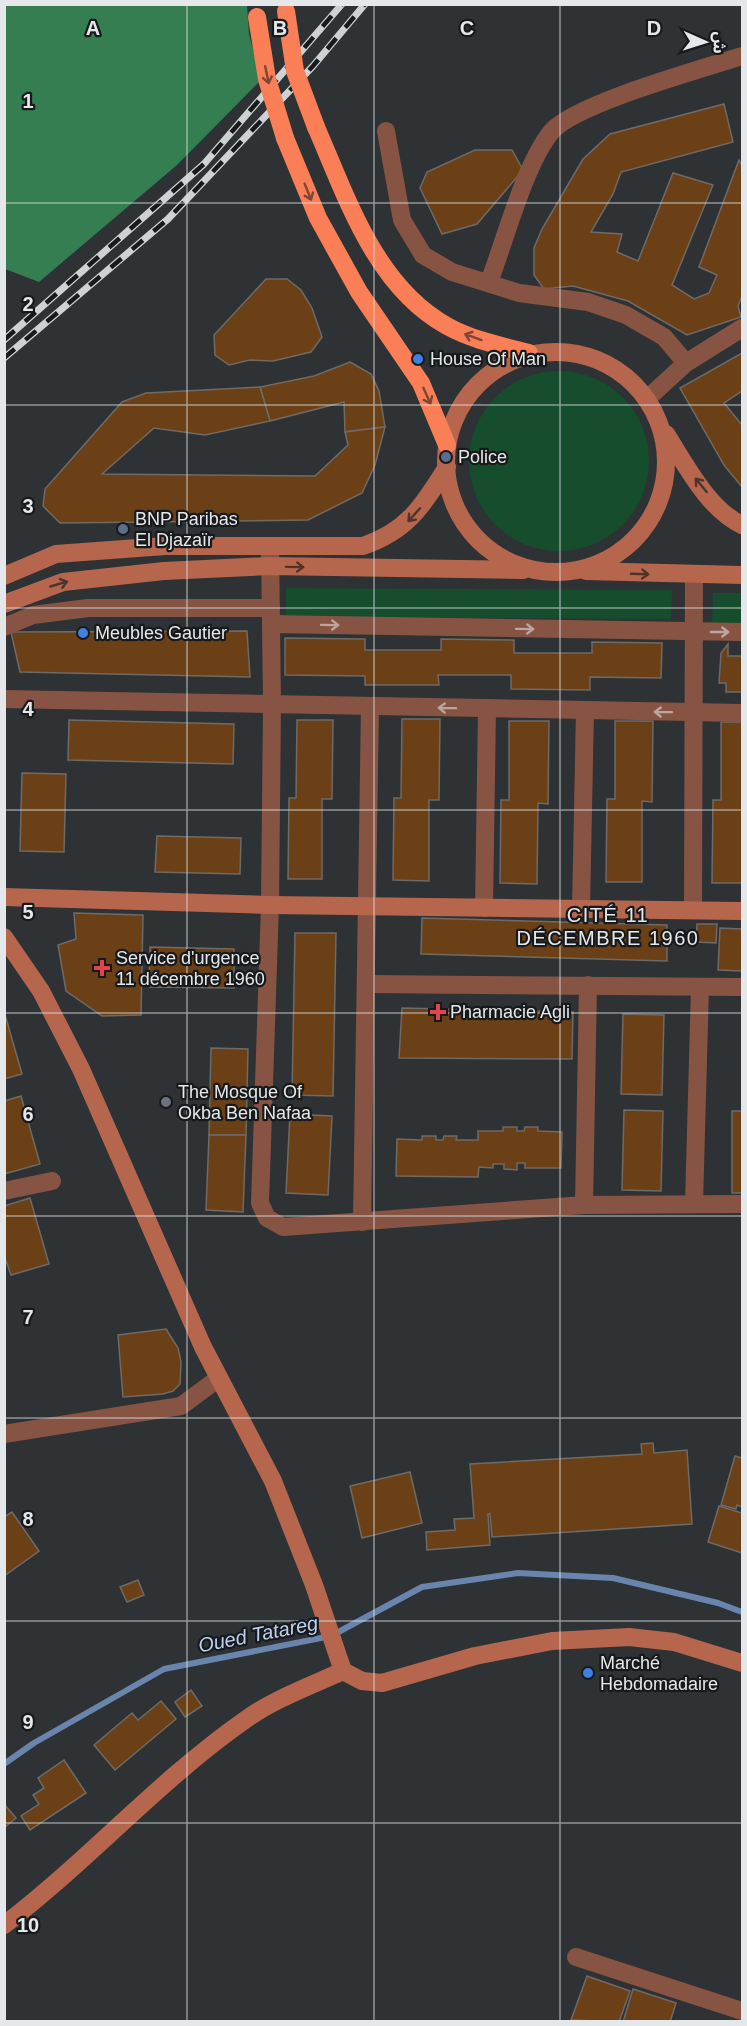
<svg xmlns="http://www.w3.org/2000/svg" width="747" height="2026" font-family="Helvetica,'Noto Sans Arabic',sans-serif">
<style>
.green{fill:#154d2d}
.forest{fill:#357e51}
.lines{fill:none;stroke-linecap:round;stroke-linejoin:round}
.stream{stroke:#6a85ad;stroke-width:6}
.building{fill:#6c4017;stroke:#6e6a66;stroke-width:1.5}
.street{stroke:#875444;stroke-width:18}
.secondary{stroke:#b6664c;stroke-width:18}
.highway{stroke:#fa7e56;stroke-width:18}
.rail-casing{stroke:#cfd2d5;stroke-width:7}
.rail{stroke:#18191b;stroke-width:4.5;stroke-dasharray:14;stroke-linecap:butt}
.highway-bridge{stroke:#fa7e56;stroke-width:18}
.oneway{stroke:#7e4636}
.oneway2{stroke:#4f342c}
.oneway3{stroke:#bba59f}
.grid{fill:none;stroke:#e5e8ea;stroke-width:1.5;stroke-opacity:0.55}
.shop-dot{fill:#3f7fe0;stroke:#18191b;stroke-width:2}
.service-dot{fill:#5c6f8a;stroke:#18191b;stroke-width:2}
.health-dot{fill:#e0444e;stroke:#18191b;stroke-width:2}
.worship-dot{fill:#6b7280;stroke:#18191b;stroke-width:2}
.labels{text-anchor:middle;stroke-width:4.5;stroke-linejoin:round;paint-order:stroke}
.poi-label{font-size:18px;fill:#e5e8ea;stroke:#18191b;text-anchor:start}
.neighbourhood-label{font-size:20px;letter-spacing:1.5px;fill:#e5e8ea;stroke:#18191b}
.water-label{font-size:20px;font-style:italic;fill:#bcd1f3;stroke:#18191b}
.grid-label{font-size:20px;text-anchor:middle;font-weight:bold;fill:#e5e8ea;stroke:#18191b;stroke-width:4.5;stroke-linejoin:round;paint-order:stroke}
</style>
<rect width="100%" height="100%" fill="#2e3235"/>
<g class="green">
<circle cx="559" cy="461" r="90"/>
<path d="M286,588L672,590L671,619L286,617Z"/>
<path d="M713,593H742V623H712Z"/>
</g>
<path class="forest" d="M4,5H247L249,34L261,80L177,165L39,282L5,269Z"/>
<g class="lines">
<path class="stream" d="M4,1764L34,1743L164,1669L331,1636L422,1587L518,1573L613,1578L718,1603L742,1612"/>
</g>
<g class="building">
<path d="M724,104L733,142L621,172L613,194L591,232L622,234L617,252L638,261L673,173L713,185L672,285L694,299L709,293L717,275L699,267L739,160L742,166V296L738,306L741,317L687,335L628,301L573,286L544,289L534,275V248L542,229L583,159L610,134Z"/>
<path d="M475,150H512L523,170L477,224L442,234L420,188L427,172Z"/>
<path d="M266,279H287L301,290L312,308L322,337L311,352L273,361L250,360L229,365L215,355L214,335Z"/>
<path d="M742,353V391L724,403L742,425V487L724,465L680,388Z"/>
<path d="M350,362L371,374L379,391L385,427L345,432L344,402L270,421L260,387L314,376Z"/>
<path d="M260,387L270,421L205,435L154,428L102,474L315,476L348,445L345,432L385,427L375,465L362,493L308,520L60,523L43,506L45,489L122,402L146,393Z"/>
<path d="M247,631L250,677L20,672L11,632Z"/>
<path d="M285,638L365,639V650H441V639L514,640V653H592V642L662,643L661,678L590,677V690L511,689V675H438L439,685H365V676L285,675Z"/>
<path d="M728,644V656H742V692H726V683H719L721,653Z"/>
<path d="M402,719H440L439,800H429V881L393,880L394,798H401Z"/>
<path d="M69,720L234,724L233,764L68,760Z"/>
<path d="M297,720H333L332,799H322V879H288L289,798H296Z"/>
<path d="M509,721H549L548,804L538,803L537,884L500,883L501,800H509Z"/>
<path d="M615,721H653L652,802L642,801V882H606L607,799H615Z"/>
<path d="M721,722H742V883H712L713,800H721Z"/>
<path d="M22,773L66,774L64,852L20,851Z"/>
<path d="M157,836L241,838L240,874L155,872Z"/>
<path d="M74,913L143,915L141,1015L102,1016L66,991L58,945L76,939Z"/>
<path d="M422,918L667,925V961L421,954Z"/>
<path d="M697,924H717L716,943L696,942Z"/>
<path d="M720,928L742,929V971L718,970Z"/>
<path d="M295,933H336L333,1096L292,1095Z"/>
<path d="M150,947L234,949V988L149,987Z"/>
<path d="M402,1008L573,1012L572,1059L399,1058Z"/>
<path d="M4,1011L22,1074L4,1079Z"/>
<path d="M623,1014L664,1015L662,1095L621,1094Z"/>
<path d="M211,1048L248,1049L246,1135H209Z"/>
<path d="M21,1096L40,1164L4,1174V1101Z"/>
<path d="M624,1110L663,1111L661,1191L622,1190Z"/>
<rect x="732" y="1111" width="10" height="82"/>
<path d="M290,1114L332,1116L328,1195L286,1193Z"/>
<path d="M503,1127H517V1131H524L525,1127H538V1131L562,1132L561,1168H525V1163H517V1170L504,1169V1164H493V1168L479,1167L478,1177L396,1176L397,1139L422,1140V1136H436V1140H443L444,1136H457L456,1140H478V1131H503Z"/>
<path d="M209,1135H246L243,1212L206,1210Z"/>
<path d="M30,1198L49,1264L11,1275L4,1255V1206Z"/>
<path d="M166,1329L178,1348L181,1362L180,1384L173,1391L163,1394L123,1397L118,1335Z"/>
<path d="M653,1443L654,1453L687,1450L692,1524L492,1537L490,1514H488L490,1545L427,1550L426,1532L455,1530L454,1519L474,1518L470,1464L642,1454L641,1444Z"/>
<path d="M735,1456L742,1458V1507L737,1505L736,1509L721,1505Z"/>
<path d="M410,1472L422,1523L362,1538L350,1486Z"/>
<path d="M719,1506L742,1513V1553L708,1542Z"/>
<path d="M12,1512L39,1551L4,1576V1517Z"/>
<path d="M138,1580L144,1595L127,1602L120,1587Z"/>
<path d="M191,1690L202,1706L185,1717L175,1702Z"/>
<path d="M161,1701L176,1719L115,1770L94,1745L132,1713L138,1720Z"/>
<path d="M64,1760L86,1793L30,1830L21,1816L39,1804L33,1795L44,1788L38,1778Z"/>
<path d="M4,1804L16,1818L4,1828Z"/>
<path d="M587,1976L630,1991L619,2022L571,2020Z"/>
<path d="M633,1989L676,2003L670,2022H623Z"/>
</g>
<g class="lines">
<g class="street">
<path d="M386,131L402,220L423,255L452,272L519,293L588,302L626,315L664,337L686,363"/>
<path d="M489,282C505,241 525,163 552,131C577,103 702,69 742,56"/>
<path d="M648,398L686,363L742,328"/>
<path d="M270,546L272,704L270,905L260,1203L267,1218L283,1227L584,1205L742,1204"/>
<path d="M271,624L742,632"/>
<path d="M4,627L33,615L88,608H271"/>
<path d="M4,699L742,713"/>
<path d="M484,908L487,709"/>
<path d="M581,909L585,710"/>
<path d="M693,910L694,575"/>
<path d="M367,984L742,987"/>
<path d="M4,1191L52,1181"/>
<path d="M694,1204L700,987"/>
<path d="M584,1205L588,985"/>
<path d="M362,1222L370,706"/>
<path d="M4,1434L181,1406L219,1378"/>
<path d="M576,1957L742,2011"/>
</g>
<g class="secondary">
<circle cx="556" cy="462" r="110"/>
<path d="M666,434C686,465 708,509 742,525"/>
<path d="M586,571L742,575"/>
<path d="M4,576L56,554L165,546H363C408,531 423,505 447,467"/>
<path d="M4,604L63,582L164,571L269,566L523,570"/>
<path d="M4,897L270,905L742,911"/>
<path d="M4,937L41,991L81,1069L203,1347L273,1481L314,1585L343,1671L362,1681L382,1683L475,1656L552,1641L629,1637L674,1642L742,1663"/>
<path d="M4,1925C88,1861 158,1781 245,1720C274,1699 310,1686 343,1671"/>
</g>
<g class="highway">
<path d="M316,127C347,198 375,286 447,326C472,340 502,346 529,353"/>
<path d="M285,138L318,218L359,292L421,383L447,445"/>
</g>
<defs>
<g id="rail">
<path d="M4,340L204,164L342,4"/>
<path d="M4,358L168,219L313,66L365,4"/>
</g>
</defs>
<use href="#rail" class="rail-casing"/>
<use href="#rail" class="rail"/>
<g class="highway-bridge">
<path d="M286,11L295,71L316,127"/>
<path d="M257,17L267,79L285,138"/>
</g>
</g>
<defs><path id="oneway-shaft" d="M-6 0H5M1.5-3L5.5 0L1.5 3" fill="none" stroke-width="1.6" stroke-linecap="round" stroke-linejoin="round" transform="scale(1.5)"/></defs>
<g class="oneway">
<use href="#oneway-shaft" transform="translate(267 75) rotate(78)"/>
<use href="#oneway-shaft" transform="translate(308 192) rotate(68)"/>
<use href="#oneway-shaft" transform="translate(473 337) rotate(-160)"/>
<use href="#oneway-shaft" transform="translate(427 396) rotate(66)"/>
</g>
<g class="oneway2">
<use href="#oneway-shaft" transform="translate(701 485) rotate(-129)"/>
<use href="#oneway-shaft" transform="translate(414 515) rotate(132)"/>
<use href="#oneway-shaft" transform="translate(295 567) rotate(1)"/>
<use href="#oneway-shaft" transform="translate(640 574) rotate(2)"/>
<use href="#oneway-shaft" transform="translate(59 584) rotate(-16)"/>
</g>
<g class="oneway3">
<use href="#oneway-shaft" transform="translate(330 625) rotate(1)"/>
<use href="#oneway-shaft" transform="translate(525 629) rotate(1)"/>
<use href="#oneway-shaft" transform="translate(720 632)"/>
<use href="#oneway-shaft" transform="translate(447 708) rotate(-179)"/>
<use href="#oneway-shaft" transform="translate(663 712) rotate(-179)"/>
</g>
<path class="grid" d="M187,4V2022M374,4V2022M560,4V2022M4,203H742M4,405H742M4,608H742M4,810H742M4,1013H742M4,1216H742M4,1418H742M4,1621H742M4,1823H742"/>
<g class="shop-dot">
<circle cx="418" cy="359" r="6"/>
<circle cx="83" cy="633" r="6"/>
<circle cx="588" cy="1673" r="6"/>
</g>
<g class="service-dot">
<circle cx="446" cy="457" r="6"/>
<circle cx="123" cy="529" r="6"/>
</g>
<g class="health-dot">
<path d="M99 959h6v6h6v6h-6v6h-6v-6h-6v-6h6z"/>
<path d="M435 1003h6v6h6v6h-6v6h-6v-6h-6v-6h6z"/>
</g>
<circle class="worship-dot" cx="166" cy="1102" r="6"/>
<g class="labels">
<g class="poi-label">
<text x="430" y="365">House Of Man</text>
<text x="458" y="463">Police</text>
<text x="135" y="525">BNP Paribas<tspan x="135" dy="21">El Djazaïr</tspan></text>
<text x="95" y="639">Meubles Gautier</text>
<text x="116" y="964">Service d'urgence<tspan x="116" dy="21">11 décembre 1960</tspan></text>
<text x="450" y="1018">Pharmacie Agli</text>
<text x="178" y="1098">The Mosque Of<tspan x="178" dy="21">Okba Ben Nafaa</tspan></text>
<text x="600" y="1669">Marché<tspan x="600" dy="21">Hebdomadaire</tspan></text>
</g>
<g class="neighbourhood-label">
<text x="608" y="922">CITÉ 11<tspan x="608" dy="23">DÉCEMBRE 1960</tspan></text>
</g>
<g class="water-label">
<text transform="translate(258 1634) rotate(-11)" y="7">Oued Tatareg</text>
</g>
</g>
<g class="grid-label">
<text x="93" y="35">A</text>
<text x="280" y="35">B</text>
<text x="467" y="35">C</text>
<text x="654" y="35">D</text>
<text x="28" y="108">1</text>
<text x="28" y="311">2</text>
<text x="28" y="513">3</text>
<text x="28" y="716">4</text>
<text x="28" y="919">5</text>
<text x="28" y="1121">6</text>
<text x="28" y="1324">7</text>
<text x="28" y="1526">8</text>
<text x="28" y="1729">9</text>
<text x="28" y="1932">10</text>
</g>
<rect width="747" height="2026" fill="none" stroke="#e5e8ea" stroke-width="12"/>
<g transform="translate(705 42) rotate(93)" stroke="#18191b" stroke-width="4.5" paint-order="stroke">
<path d="M0-4.5L10 22L0 15L-10 22Z" fill="#e5e8ea"/>
<text y="-9" font-size="16" font-weight="bold" text-anchor="middle" fill="#e5e8ea">ش</text>
</g>
</svg>
